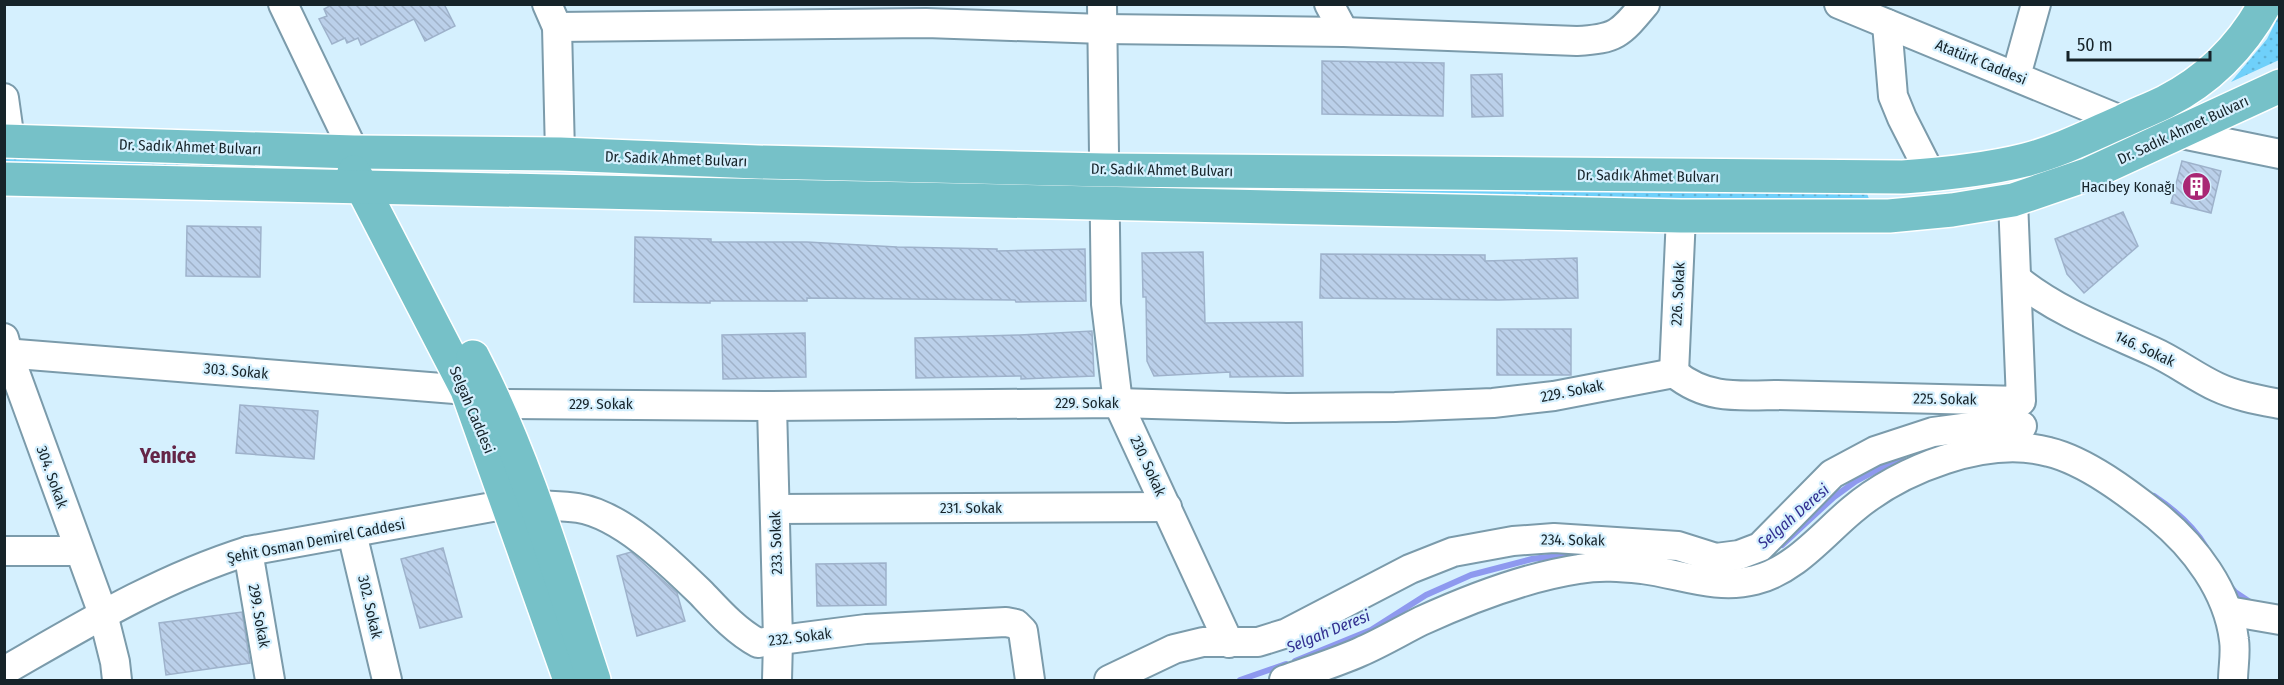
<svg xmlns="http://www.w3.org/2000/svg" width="2284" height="685" font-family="'Fira Sans Condensed',sans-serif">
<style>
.grass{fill:url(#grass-dots)}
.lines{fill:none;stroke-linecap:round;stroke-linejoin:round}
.stream{stroke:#8e99ef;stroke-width:6}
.building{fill:url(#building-back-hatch);stroke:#9eb2cb;stroke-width:1.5}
.minor-casing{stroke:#7b9bab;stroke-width:32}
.major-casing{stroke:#fff;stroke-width:36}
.minor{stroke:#fff;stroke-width:28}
.major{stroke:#76c1c8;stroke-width:33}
.labels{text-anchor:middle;stroke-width:4.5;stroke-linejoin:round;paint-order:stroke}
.street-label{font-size:15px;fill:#162329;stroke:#d5f0fe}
.poi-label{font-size:15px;fill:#162329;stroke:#d5f0fe;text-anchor:end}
.water-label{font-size:16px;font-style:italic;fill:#312e90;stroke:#d5f0fe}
.district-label{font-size:21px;font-weight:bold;fill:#642547;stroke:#d5f0fe}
</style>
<defs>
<pattern id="grass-dots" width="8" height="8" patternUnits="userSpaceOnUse" patternTransform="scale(1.5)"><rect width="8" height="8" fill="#6fd0fa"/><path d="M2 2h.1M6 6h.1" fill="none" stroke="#5fb2d6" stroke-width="1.8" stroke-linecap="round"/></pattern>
<pattern id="building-back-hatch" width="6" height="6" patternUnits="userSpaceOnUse" patternTransform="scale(1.5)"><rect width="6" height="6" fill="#bbd0ea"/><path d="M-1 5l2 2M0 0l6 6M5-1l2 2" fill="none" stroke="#a0b2c9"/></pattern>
</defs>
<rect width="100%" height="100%" fill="#d5f0fe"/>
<g class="grass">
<path d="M2279,15V60L2231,82L2267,39Z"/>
<path d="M5,151L316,161L314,172L5,165Z"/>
<path d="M1118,181L1866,191L1871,204L1118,192Z"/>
</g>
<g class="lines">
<g class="stream">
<path d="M2154,496C2175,510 2193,525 2206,547"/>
<path d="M1782,545L1834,497L1856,481L1903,456"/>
<path d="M2230,586L2235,592L2253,604"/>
<path d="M1295,661L1371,630L1426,595L1471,575L1532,559L1580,553"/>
<path d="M1240,680L1286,664"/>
</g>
</g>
<g class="building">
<path d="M333,4H444L455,26L425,41L414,19L361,45L358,38L347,43L345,38L332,44L319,19L327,16L324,9Z"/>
<path d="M1322,61L1444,63L1443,116L1322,114Z"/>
<path d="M1502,74L1503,116L1472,117L1471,75Z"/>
<path d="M2182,161L2221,171L2211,213L2171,203Z"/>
<path d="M2123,212L2138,246L2084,293L2067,274L2055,239Z"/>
<path d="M187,226L261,227L260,277L186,276Z"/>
<path d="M635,237L711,239V242H807L897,247L997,249V251L1085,249L1086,301L1016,302L1015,300L807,298V301H710V303L634,302Z"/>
<path d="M1203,252L1205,323L1302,322L1303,376L1230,377V372L1154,376L1147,361L1146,297H1143L1142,253Z"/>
<path d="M1321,254L1485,255V261L1577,258L1578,298L1499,300L1320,298Z"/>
<rect x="1497" y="329" width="74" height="46"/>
<path d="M1092,331L1094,376L1021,379V376L916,378L915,338L1020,335Z"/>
<path d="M805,333L806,377L723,379L722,335Z"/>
<path d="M240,405L318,411L314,459L236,453Z"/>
<path d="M443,548L462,617L420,628L401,559Z"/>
<path d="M631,552L677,593L685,621L637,636L617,556Z"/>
<path d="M886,563V605L817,606L816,564Z"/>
<path d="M242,612L250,663L166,675L159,623Z"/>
</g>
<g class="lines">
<defs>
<g id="minor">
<path d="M283,4L354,152"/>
<path d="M547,4L557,27L560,154"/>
<path d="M1102,4L1106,304L1118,403L1229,643"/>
<path d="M1329,4L1344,32"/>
<path d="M1839,4L2123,121"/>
<path d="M1887,24L1893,96L1902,118L1931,175"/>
<path d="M557,27L926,23L1103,29L1344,32L1577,41C1616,39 1620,34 1645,4"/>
<path d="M2016,76L2036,4"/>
<path d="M4,98L10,141"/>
<path d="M2177,133L2280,154"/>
<path d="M2018,280C2058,312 2106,330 2152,351C2175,361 2195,377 2217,387C2236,396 2259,400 2280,404"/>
<path d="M4,338L8,353L103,614L115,662L117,680"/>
<path d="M4,353L467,390"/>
<path d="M1674,373C1706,399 1736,396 1775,395L2021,401L2013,200"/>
<path d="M1674,373L1681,216"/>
<path d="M497,404L772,406L1118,403L1287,408L1395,407L1493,403L1554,396L1674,373"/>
<path d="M772,406L778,640L777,680"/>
<path d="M536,505C550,506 564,506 578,508C622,515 671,564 702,594C719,612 736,631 758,643L866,629L1006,622L1016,624L1023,631L1030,680"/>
<path d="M775,509L1167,507"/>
<path d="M352,533L387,680"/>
<path d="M4,551H79"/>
<path d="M248,551L270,680"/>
<path d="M2228,611L2280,620"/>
<path d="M4,671C84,625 159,579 248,551L509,504"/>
<path d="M1109,680L1174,649L1203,642H1258L1287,633L1410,569L1453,552L1513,541L1554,538L1678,546L1716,558L1739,555L1760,547L1832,474L1875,451L1933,432L1978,426H2022"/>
<path d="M1284,680C1309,671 1335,663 1360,652C1381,643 1401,631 1421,621C1469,599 1527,577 1579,569C1600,565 1622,567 1642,569C1681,574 1716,590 1755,580C1795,570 1822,535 1852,510C1900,469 1987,435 2049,452C2086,461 2128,493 2157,516C2195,547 2228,591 2234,640C2236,653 2233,668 2233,680"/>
</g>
<g id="major">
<path d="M4,141L354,152L560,154L757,162L1105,170L1903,177C1944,174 1985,170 2025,160C2060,151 2091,135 2123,121C2137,114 2151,109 2165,102C2208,80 2242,46 2265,4"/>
<path d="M354,172L467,390L570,680"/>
<path d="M4,179L1681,216H1889L1952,210L2013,200L2089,174L2280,86"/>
<path d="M473,357C526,459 558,571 594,680"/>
</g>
</defs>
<use href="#minor" class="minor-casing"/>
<use href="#major" class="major-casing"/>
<use href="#minor" class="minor"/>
<use href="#major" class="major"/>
</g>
<defs>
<symbol id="building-disc" viewBox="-11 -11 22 22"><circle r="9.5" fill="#a92774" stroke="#d5f0fe"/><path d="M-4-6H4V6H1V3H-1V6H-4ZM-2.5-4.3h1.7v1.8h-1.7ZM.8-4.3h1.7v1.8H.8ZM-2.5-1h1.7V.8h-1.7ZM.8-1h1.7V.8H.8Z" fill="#fff"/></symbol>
</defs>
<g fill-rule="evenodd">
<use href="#building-disc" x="2180" y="170" width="33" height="33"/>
</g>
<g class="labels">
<g class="street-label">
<text transform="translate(1981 62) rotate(22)" y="5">Atatürk Caddesi</text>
<text transform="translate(2183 130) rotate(-25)" y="5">Dr. Sadık Ahmet Bulvarı</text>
<text transform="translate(190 147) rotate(2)" y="5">Dr. Sadık Ahmet Bulvarı</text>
<text transform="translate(676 159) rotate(2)" y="5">Dr. Sadık Ahmet Bulvarı</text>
<text transform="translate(1162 170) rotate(1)" y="5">Dr. Sadık Ahmet Bulvarı</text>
<text transform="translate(1648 176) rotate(1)" y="5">Dr. Sadık Ahmet Bulvarı</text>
<text transform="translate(1678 294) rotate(-87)" y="5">226. Sokak</text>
<text transform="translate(2145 349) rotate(25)" y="5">146. Sokak</text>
<text transform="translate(236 371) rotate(5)" y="5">303. Sokak</text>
<text transform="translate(1572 391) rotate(-11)" y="5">229. Sokak</text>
<text transform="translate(1945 399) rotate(1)" y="5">225. Sokak</text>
<text x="1087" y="408">229. Sokak</text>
<text x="601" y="409">229. Sokak</text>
<text transform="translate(472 410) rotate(67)" y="5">Selgah Caddesi</text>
<text transform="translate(1148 466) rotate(65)" y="5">230. Sokak</text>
<text transform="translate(52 477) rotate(70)" y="5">304. Sokak</text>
<text x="971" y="513">231. Sokak</text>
<text transform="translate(1573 540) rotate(1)" y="5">234. Sokak</text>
<text transform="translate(316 541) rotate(-11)" y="5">Şehit Osman Demirel Caddesi</text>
<text transform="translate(776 543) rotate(-92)" y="5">233. Sokak</text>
<text transform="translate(370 607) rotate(77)" y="5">302. Sokak</text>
<text transform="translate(259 616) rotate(80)" y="5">299. Sokak</text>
<text transform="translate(800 637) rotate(-7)" y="5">232. Sokak</text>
</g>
<g class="poi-label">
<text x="2175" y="192">Hacıbey Konağı</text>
</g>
<g class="water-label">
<text transform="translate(1793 516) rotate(-41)" y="6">Selgah Deresi</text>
<text transform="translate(1328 631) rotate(-22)" y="6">Selgah Deresi</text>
</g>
<g class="district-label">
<text x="168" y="463">Yenice</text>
</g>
</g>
<rect width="2284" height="685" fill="none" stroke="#162329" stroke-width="12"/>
<path d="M2068 51v9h142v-9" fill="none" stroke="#162329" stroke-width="3"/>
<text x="2077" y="51" font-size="18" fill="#162329" stroke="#d5f0fe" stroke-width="4.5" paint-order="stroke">50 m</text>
</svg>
